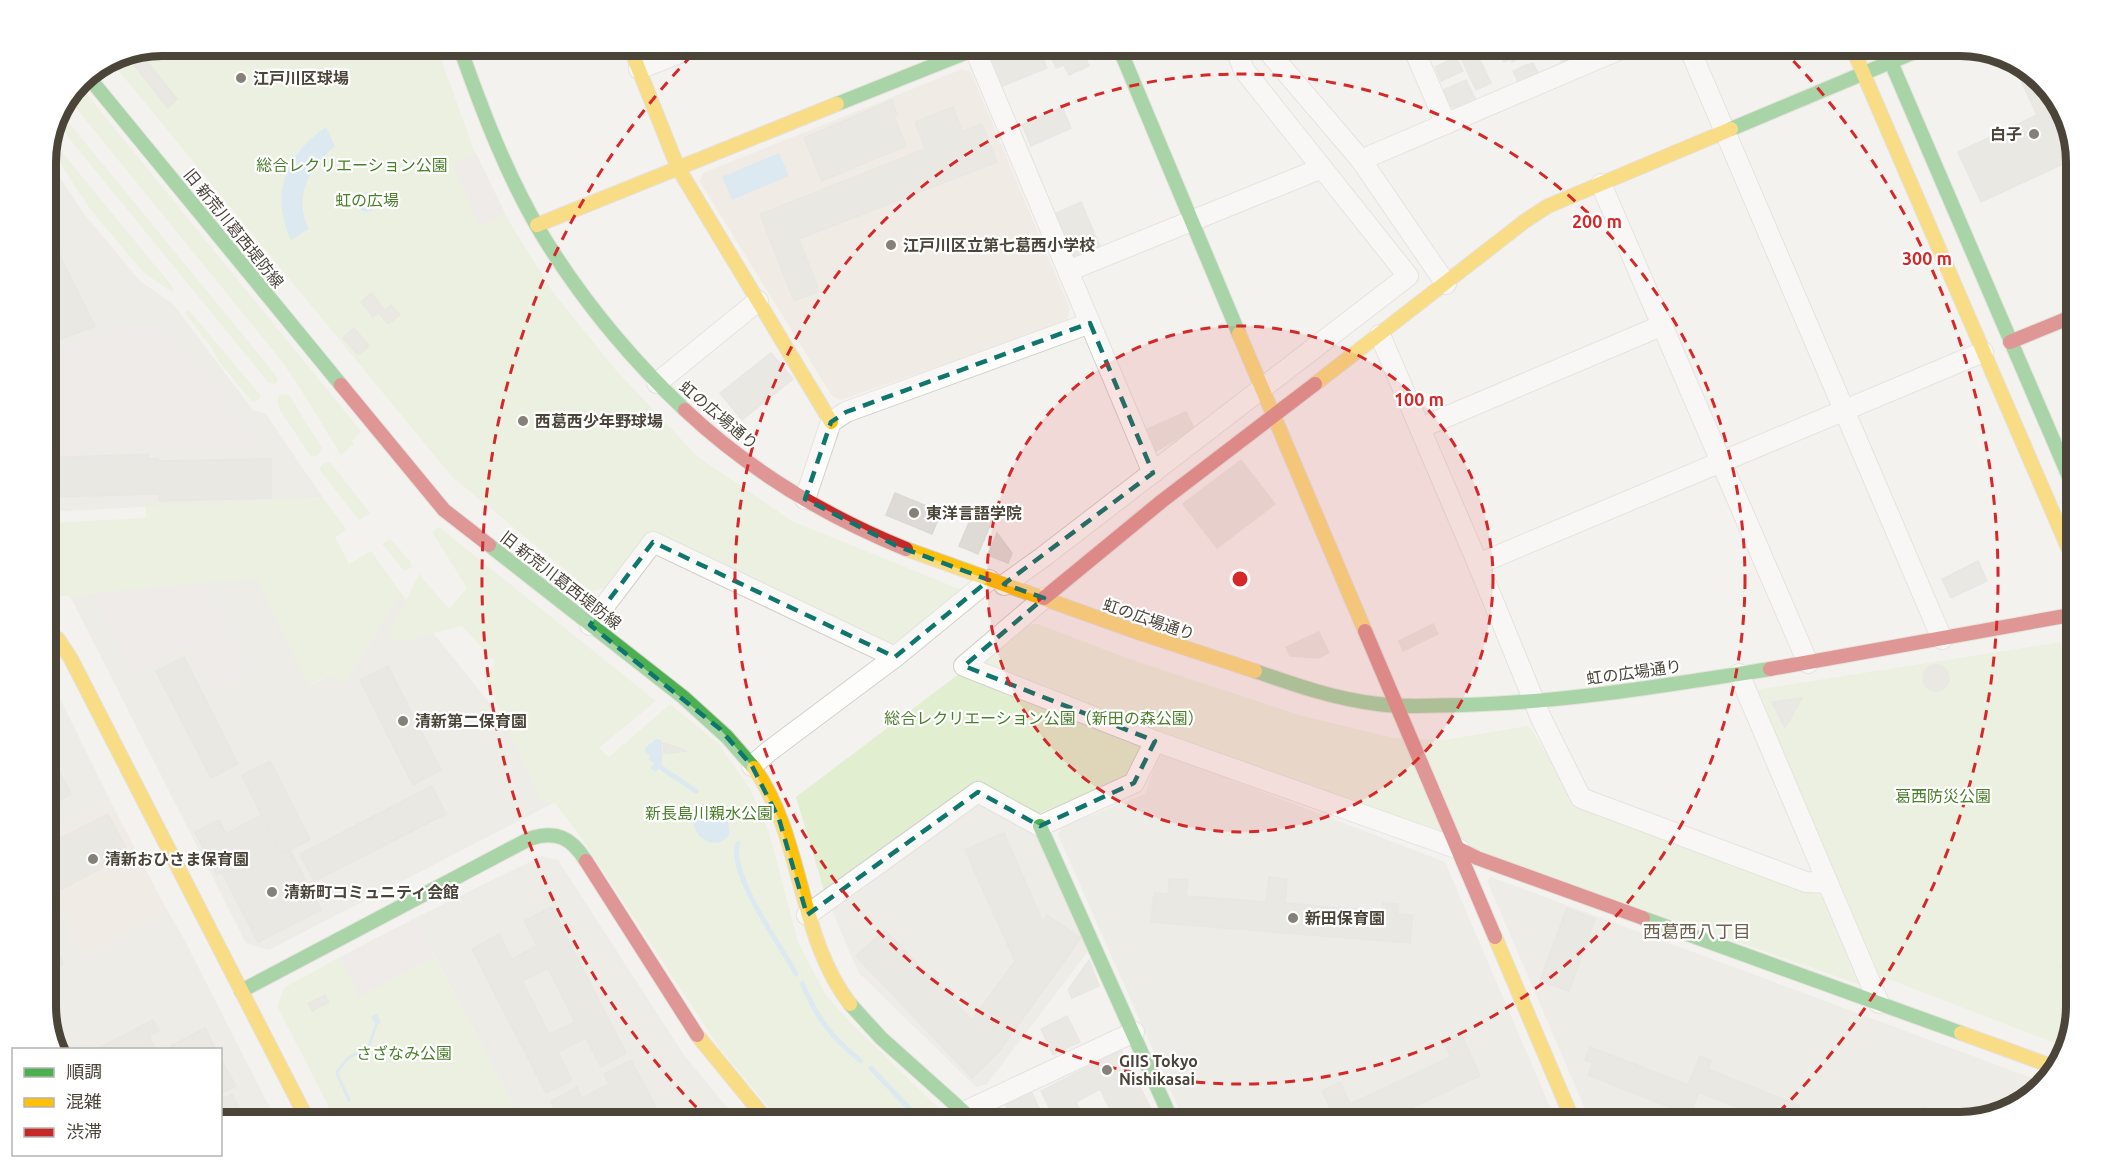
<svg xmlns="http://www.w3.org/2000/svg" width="2121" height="1168" font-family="Ubuntu,'Noto Sans JP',sans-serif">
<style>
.residential{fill:#e7e4dc}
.education{fill:#eae5da}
.green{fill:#e1eecf}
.parking{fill:#e6e3df}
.water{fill:#c0ddf1}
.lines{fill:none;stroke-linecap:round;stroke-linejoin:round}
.stream{stroke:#c0ddf1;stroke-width:5}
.building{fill:#dedbd6;stroke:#dcd9d4;stroke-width:1.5;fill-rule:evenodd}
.street-casing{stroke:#d2d0cb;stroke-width:22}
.fast-casing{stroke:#d3cfc5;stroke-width:16}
.slow-casing{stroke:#d3cfc5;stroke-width:16}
.jam-casing{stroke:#d3cfc5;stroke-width:16}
.street{stroke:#fdfdfc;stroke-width:20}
.fast{stroke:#4caf50;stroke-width:14}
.slow{stroke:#ffc107;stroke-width:14}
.jam{stroke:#c62828;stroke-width:14}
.marked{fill:none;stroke:#0f766e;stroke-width:4.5;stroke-dasharray:12 8;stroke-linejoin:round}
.ring{fill:none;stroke:#d62828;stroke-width:3;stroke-dasharray:10 8}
.poi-dot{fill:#868178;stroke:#fff;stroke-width:2}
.labels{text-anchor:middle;stroke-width:4.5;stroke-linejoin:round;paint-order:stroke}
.poi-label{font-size:16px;font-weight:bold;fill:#4b4439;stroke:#fff;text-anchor:start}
.park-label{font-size:16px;fill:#4a7f2a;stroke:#fff}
.street-label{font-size:16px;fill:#4b4439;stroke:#fff}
.neighbourhood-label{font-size:18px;fill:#6e6250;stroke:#fff}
.rim{fill:none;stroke:#4b4439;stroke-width:8}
.centre{fill:#d62828;stroke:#fff;stroke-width:3}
.ring-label{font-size:18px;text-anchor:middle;font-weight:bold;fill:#d62828;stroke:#fff;stroke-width:4.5;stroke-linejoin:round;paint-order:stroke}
</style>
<rect width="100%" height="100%" fill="#f4f2ee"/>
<g class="residential">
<path d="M45,155L85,215L140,281L173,304L253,410L266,414L323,498L45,512Z"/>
<path d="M257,577L310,685L332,674L344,682L401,593L553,782L561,799L269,950L246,943L70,596Z"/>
<path d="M45,668L112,804L45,838Z"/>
<path d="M1164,754L1445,862L1557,1123H1185L1058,835L1062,827L1145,794L1158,757Z"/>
<path d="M978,800L1037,831L1089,950L987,1084L976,1087L858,972L831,908Z"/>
<path d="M542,856L558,860L684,1055L740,1123H522L415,918Z"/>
<path d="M1491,877L2043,1082L2018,1107L1960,1123H1591L1487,881Z"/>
<path d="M45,880L83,953L167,910L183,937L275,1118V1123H221L220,1050L56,1049L45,1014Z"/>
</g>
<g class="education">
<path d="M962,69L971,72L1070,309L1067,322L841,400L832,396L700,182L703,173Z"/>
<path d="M112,804L167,910L83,953L45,880V838Z"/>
</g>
<g class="green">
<path d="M161,45H436L474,150L510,223L553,292L615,369L697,456L792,521L962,590L895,657L652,535L605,588L591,591L452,477L109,59L117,54Z"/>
<path d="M77,82L361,431L352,441L354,444L341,455L298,385L280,359L67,97Z"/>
<path d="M70,124L275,374L278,380L275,384L268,382L68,137L63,128Z"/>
<path d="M50,142L57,146L172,286L174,290L172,292L143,272L90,209L49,146Z"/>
<path d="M189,310L261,396L259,400L254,402L251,401L219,362L211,347L185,313Z"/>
<path d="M282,394L289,395L322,448L319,455L314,457L310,455L279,409L277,401L279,396Z"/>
<path d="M330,462L370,513L359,520L319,469L323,463Z"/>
<path d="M323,498L347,530L335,537L349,564L371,551L401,593L344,682L332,674L309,685L257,578L70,596L45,597V523L146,518V506Z"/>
<path d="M439,527L656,701L599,748L609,757L670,704L718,743L749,787L769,832L798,942L826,995L853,1025L954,1123H782L720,1049L580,836L554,802L541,800L485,678L495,662L462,626L398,642L389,635L419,574L449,609L467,588L432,532Z"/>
<path d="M390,539L411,562L412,567L404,571L382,544Z"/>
<path d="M1025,624H1038L1127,658L1299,715L1394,738L1444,740L1527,726L1532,730L1575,803L1828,899L1864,981L1858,984L1148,737L1130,775L1033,816L975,784L831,891L824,890L796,797Z"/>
<path d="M2062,642L2076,650V1007L2065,1047L1875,974L1754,696L1760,689Z"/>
<path d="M340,957L360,996L435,957L522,1123H337L277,1006L285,987Z"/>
</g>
<g class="parking">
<path d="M476,153L505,214L481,227L452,164Z"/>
<path d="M165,327L261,446L45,454V360L97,333Z"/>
<path d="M203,583L250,673L212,693L186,645L135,673L93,593Z"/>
<path d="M415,918L435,957L359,997L340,957Z"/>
</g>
<g class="water">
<path d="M326,127L335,146C309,167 293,197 309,229L291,240C270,194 285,155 326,127Z"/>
<path d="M779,153L789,176L732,200L722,177Z"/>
<circle cx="367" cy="202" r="10"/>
<path d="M656,739L662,740V763L656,772L650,768L654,763L648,759L650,756L645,751L646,747Z"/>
<path d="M704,804C722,805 731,819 729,836C726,838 723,841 720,842C699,848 681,817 704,804Z"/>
<path d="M377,1014L381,1023L378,1024L370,1048L348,1060L338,1073L351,1100L348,1102L335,1072L347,1057L368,1045L375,1024L371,1017Z"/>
</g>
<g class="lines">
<g class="stream">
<path d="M660,767L696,791"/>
<path d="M738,843C727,873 782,947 796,974"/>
<path d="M802,983C816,1016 832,1039 861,1061"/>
<path d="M871,1068L923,1123"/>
</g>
</g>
<g class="building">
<path d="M1024,45H1037L1047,68L1000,87L991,65L994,57Z"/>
<path d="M1055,45H1079L1089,66L1069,75L1064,65L1056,68L1050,54L1058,50Z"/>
<path d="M1496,45H1517L1523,57L1512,62L1510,59L1504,62Z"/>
<path d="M1519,45H1554L1524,59Z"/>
<path d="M1580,45H1596L1597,47L1593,52L1578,58L1574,48Z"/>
<path d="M1572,47L1577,59L1563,65L1558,53Z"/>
<path d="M138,50L177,99L168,108L124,52Z"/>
<path d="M1476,51L1491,83L1476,90L1461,58Z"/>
<path d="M1456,57L1463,71L1441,81L1435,67Z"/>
<path d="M2011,59L2018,60L2060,103L2076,158L1981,202L1958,152L2037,115Z"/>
<path d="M1533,63L1538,73L1532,76L1527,65Z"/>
<path d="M1526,65L1531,76L1518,82L1513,71Z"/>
<path d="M1466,80L1476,100L1454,110L1452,106L1449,108L1441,91Z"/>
<path d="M892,100L897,114L894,116L906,146L822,181L804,138Z"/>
<path d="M953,107L962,131L982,124L997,162L799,239L819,291L794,301L760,214L925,149L915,122Z"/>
<path d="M1062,107L1071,128L1031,146L1022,125Z"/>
<path d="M1081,202L1101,249L1073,262L1052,215Z"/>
<path d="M45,226L95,326L56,341L45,320Z"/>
<path d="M371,293L384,309L373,317L361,302Z"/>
<path d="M391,305L400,315L388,324L380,314Z"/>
<path d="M354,328L369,346L358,355L343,338Z"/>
<path d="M771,353L793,379L742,420L720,393Z"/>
<path d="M1186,412L1194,428L1155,452L1145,430Z"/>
<path d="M148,454V459L158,458V461L271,459V498L159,501V494L45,497V458Z"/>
<path d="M1241,460L1275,504L1217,548L1183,504Z"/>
<path d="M895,493L941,512L932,534L886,515Z"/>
<path d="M973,513L992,521L978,554L959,546Z"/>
<path d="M997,533L1012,553L1008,563L988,555Z"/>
<path d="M1978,561L1987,581L1951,598L1942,579Z"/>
<path d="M1433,624L1438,634L1403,651L1399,641Z"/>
<path d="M1319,632L1329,653L1318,658L1290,656L1286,647Z"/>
<path d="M184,657L238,764L211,778L156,671Z"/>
<circle cx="1936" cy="678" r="13"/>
<path d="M388,666L441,770L413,785L360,680Z"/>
<path d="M1802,698L1785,728L1772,702Z"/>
<path d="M45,721L58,746L45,752L51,764L54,762L71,794L45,807Z"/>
<path d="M663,743L687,751L664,754Z"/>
<path d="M270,761L310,840L281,854L242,775Z"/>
<path d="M432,786L446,814L314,881L300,854Z"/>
<path d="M108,814L129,854L56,892L45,872V865L52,862L45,846Z"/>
<path d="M262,815L281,854L290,850L321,910L258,942L222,872L217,875L195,832L219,820L226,834Z"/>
<path d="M1004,833L1043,922L1047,915L1081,938L1000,1050L972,1078L856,956L885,930L972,1020L1015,961L965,850Z"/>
<path d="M1269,877L1287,879L1285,903L1382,911L1383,903L1398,904L1397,914L1413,915L1410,943L1151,922L1154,893L1168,894L1169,879L1188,880L1186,896L1266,902Z"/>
<path d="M551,907L626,1053L601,1067L586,1038L558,1052L572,1080L546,1093L472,949L499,934L512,959L537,946L524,921ZM548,968L575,1022L549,1034L522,981Z"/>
<path d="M1567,908L1595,919L1569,991L1540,981Z"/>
<path d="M45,928L64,964L45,974Z"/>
<path d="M2075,947H2076V972L2061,966L2066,952Z"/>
<path d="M1089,960L1099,986L1072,998L1068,990Z"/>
<path d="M325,995L329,1002L312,1011L308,1003Z"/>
<path d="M1067,1016L1080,1042L1053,1055L1041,1029Z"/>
<path d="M153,1020L159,1031L149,1036L156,1050H95Z"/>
<path d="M205,1028L216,1050H173L171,1046Z"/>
<path d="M1462,1036L1480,1076L1378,1123H1305L1332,1111L1322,1091L1340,1082L1350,1104L1451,1057L1444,1044Z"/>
<path d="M1590,1047L1688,1085L1700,1056L1711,1061L1708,1069L1800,1106L1797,1115L1787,1111L1782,1123H1778L1699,1092L1690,1115L1588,1075L1593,1063L1585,1060Z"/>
<path d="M1121,1050L1150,1107L1117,1123L1100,1089L1076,1102L1087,1123H1057L1041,1091Z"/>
<path d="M220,1058L236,1086L220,1094Z"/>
<path d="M631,1060L664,1123H628L620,1107L594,1120L596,1123H562L551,1101L577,1087L582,1098L609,1084L604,1074Z"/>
<path d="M1031,1091L1044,1118L1033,1123H1014L1005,1104Z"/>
<path d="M232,1094L247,1123H220V1100Z"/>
<path d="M1922,1107L1946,1116L1944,1123H1927L1928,1121L1918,1118Z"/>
<path d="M1821,1111L1856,1123H1816Z"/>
</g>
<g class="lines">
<defs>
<g id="street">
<path d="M973,45L1153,473"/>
<path d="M1265,45L1268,51L1361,160L1446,284"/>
<path d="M1412,45L1446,124"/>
<path d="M1688,45L1942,639"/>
<path d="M639,69L700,45"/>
<path d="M1361,160L1630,45"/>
<path d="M1601,184L1808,663"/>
<path d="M1068,271L1322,168"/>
<path d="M1380,335L1478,564L1541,718L1581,798L1806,882L1828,883"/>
<path d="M657,383L758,301"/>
<path d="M1420,428L1663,325"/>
<path d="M805,499L831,422L846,412L1090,323"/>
<path d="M1478,564L1983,352"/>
<path d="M1004,585L1043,557L1408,276L1244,70L1234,45"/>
<path d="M1044,598L964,666L1155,741L1459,849"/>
<path d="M590,625L653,542L895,657"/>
<path d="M1739,674L1879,1003"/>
<path d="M752,766L768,752L895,657L989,580"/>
<path d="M807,915L978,792L1040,826L1134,783L1155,741"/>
<path d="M964,1112L1134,1032"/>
</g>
<g id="fast">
<path d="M459,45C482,110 506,174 541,233C581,299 629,357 685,410"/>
<path d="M1118,45L1239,334"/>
<path d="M1884,46L2076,493"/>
<path d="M86,74L341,385"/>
<path d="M837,104L985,45"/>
<path d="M1731,129L1931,45"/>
<path d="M489,545L683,697L727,737L754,768"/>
<path d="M1255,671C1295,685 1335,699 1378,704C1406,708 1435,705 1464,705C1567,702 1668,685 1770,669"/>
<path d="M1040,826L1173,1123"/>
<path d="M1643,918L1961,1033"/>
<path d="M241,991L529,839C556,830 571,837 586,861"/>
<path d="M850,1004L881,1038L976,1123"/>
</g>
<g id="slow">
<path d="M629,45L678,168L831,422"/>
<path d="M1851,45L2076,566"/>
<path d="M537,225L837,104"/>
<path d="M1239,334L1365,631"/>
<path d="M1315,384L1525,221L1548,206L1731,129"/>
<path d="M906,549L1137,632L1255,671"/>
<path d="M45,630L58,639L71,659L303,1111L306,1123"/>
<path d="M754,768C804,839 797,935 850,1004"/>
<path d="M1495,937L1574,1123"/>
<path d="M1961,1033L2057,1068"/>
<path d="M697,1035L769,1123"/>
</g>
<g id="jam">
<path d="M2010,342L2076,315"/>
<path d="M341,385L444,510L489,545"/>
<path d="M685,410C749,470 825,516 906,549"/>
<path d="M1044,598L1162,501L1315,384"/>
<path d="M1365,631L1495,937"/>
<path d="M1770,669L2076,614"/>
<path d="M1459,849L1477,858L1643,918"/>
<path d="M586,861L697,1035"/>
</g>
</defs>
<use href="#street" class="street-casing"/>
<use href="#fast" class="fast-casing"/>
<use href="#slow" class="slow-casing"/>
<use href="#jam" class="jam-casing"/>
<use href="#street" class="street"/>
<use href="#fast" class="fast"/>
<use href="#slow" class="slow"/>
<use href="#jam" class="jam"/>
</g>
<path d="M0 0H2121V1168H0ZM1090,323L1153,473L1004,584L1044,598L964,666L1155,741L1134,783L1040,826L978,792L807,915L779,819L752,766L720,729L590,625L653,542L895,657L989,580L897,546L805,499L831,422L846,412Z" fill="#f4f2ee" fill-opacity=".55" fill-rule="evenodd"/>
<path class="marked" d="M1090,323L1153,473L1004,584L1044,598L964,666L1155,741L1134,783L1040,826L978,792L807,915L779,819L752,766L720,729L590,625L653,542L895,657L989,580L897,546L805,499L831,422L846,412Z"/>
<circle cx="1240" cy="579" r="253" fill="#d62828" fill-opacity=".12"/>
<g class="ring">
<circle cx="1240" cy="579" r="253"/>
<circle cx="1240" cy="579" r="505"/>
<path d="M709 1120A758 758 0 0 1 699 48M1781 48A758 758 0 0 1 1771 1120"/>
</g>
<g class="poi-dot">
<circle cx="241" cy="78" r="6"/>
<circle cx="2034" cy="134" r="6"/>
<circle cx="891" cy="245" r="6"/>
<circle cx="523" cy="421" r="6"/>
<circle cx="914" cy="513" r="6"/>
<circle cx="403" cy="721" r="6"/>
<circle cx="93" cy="859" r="6"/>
<circle cx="272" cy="892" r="6"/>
<circle cx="1293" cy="918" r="6"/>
<circle cx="1107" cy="1070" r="6"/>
</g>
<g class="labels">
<g class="poi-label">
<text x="253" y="84">江戸川区球場</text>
<text x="2022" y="140" text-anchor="end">白子</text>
<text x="903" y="251">江戸川区立第七葛西小学校</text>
<text x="535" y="427">西葛西少年野球場</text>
<text x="926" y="519">東洋言語学院</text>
<text x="415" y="727">清新第二保育園</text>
<text x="105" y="865">清新おひさま保育園</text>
<text x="284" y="898">清新町コミュニティ会館</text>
<text x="1305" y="924">新田保育園</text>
<text x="1119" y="1067">GIIS Tokyo<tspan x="1119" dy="18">Nishikasai</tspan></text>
</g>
<g class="park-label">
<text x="352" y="171">総合レクリエーション公園</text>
<text x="367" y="206">虹の広場</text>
<text x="1044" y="724">総合レクリエーション公園（新田の森公園）</text>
<text x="1943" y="802">葛西防災公園</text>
<text x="709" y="819">新長島川親水公園</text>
<text x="404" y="1059">さざなみ公園</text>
</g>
<g class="street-label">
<text transform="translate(234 228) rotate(51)" y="6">旧 新荒川葛西堤防線</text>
<text transform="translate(719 415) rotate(40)" y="6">虹の広場通り</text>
<text transform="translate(561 580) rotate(38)" y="6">旧 新荒川葛西堤防線</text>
<text transform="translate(1149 619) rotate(19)" y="6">虹の広場通り</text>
<text transform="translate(1634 672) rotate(-8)" y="6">虹の広場通り</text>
</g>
<g class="neighbourhood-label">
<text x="1697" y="938">西葛西八丁目</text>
</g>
</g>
<path d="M0 0H2121V1168H0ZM162 56H1960A106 106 0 0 1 2066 162V1006A106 106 0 0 1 1960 1112H162A106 106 0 0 1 56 1006V162A106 106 0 0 1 162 56Z" fill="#fff" fill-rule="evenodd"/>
<path class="rim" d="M162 56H1960A106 106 0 0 1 2066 162V1006A106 106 0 0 1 1960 1112H162A106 106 0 0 1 56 1006V162A106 106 0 0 1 162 56Z"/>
<circle cx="1240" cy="579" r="9" class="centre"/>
<g class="ring-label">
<text x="1597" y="228">200 m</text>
<text x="1927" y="265">300 m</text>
<text x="1419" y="406">100 m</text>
</g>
<rect x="12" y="1048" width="210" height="108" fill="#ffffff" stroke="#b7b4b0" stroke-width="1.5"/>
<rect x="24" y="1068" width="30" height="9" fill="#4caf50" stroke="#b7b4b0" stroke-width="1.5"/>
<text x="66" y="1078" font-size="18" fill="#4b4439">順調</text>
<rect x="24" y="1098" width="30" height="9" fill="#ffc107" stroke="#b7b4b0" stroke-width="1.5"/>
<text x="66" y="1108" font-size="18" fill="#4b4439">混雑</text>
<rect x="24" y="1128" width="30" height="9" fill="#c62828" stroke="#b7b4b0" stroke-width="1.5"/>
<text x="66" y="1138" font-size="18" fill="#4b4439">渋滞</text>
</svg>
